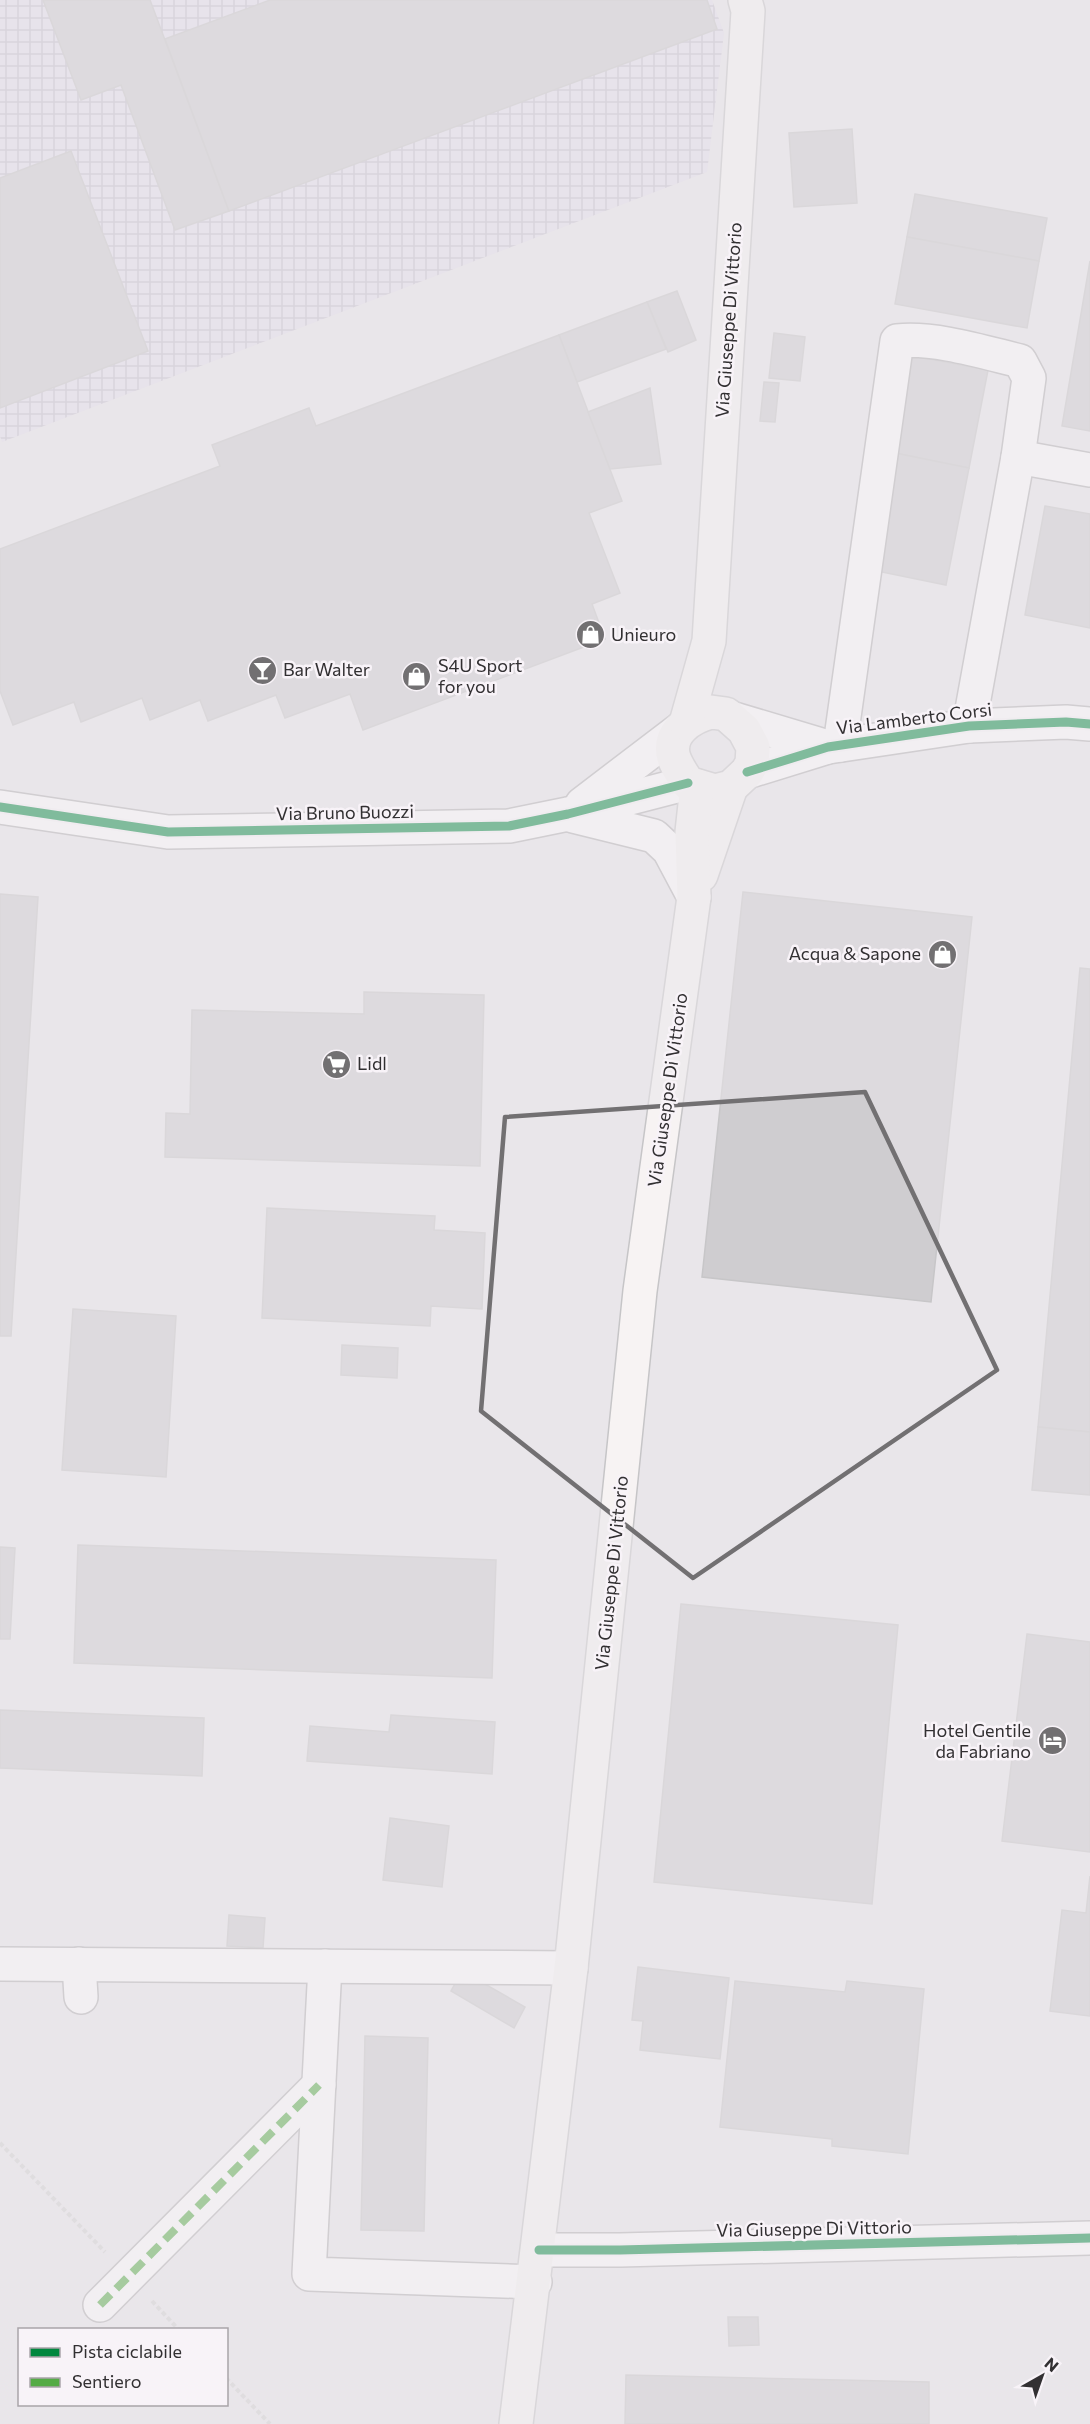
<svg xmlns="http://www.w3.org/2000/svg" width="1090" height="2424" font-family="Commissioner,sans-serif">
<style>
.industrial{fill:url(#industrial-grid)}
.building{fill:#cfcdd0;stroke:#c7c6c8;stroke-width:1.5}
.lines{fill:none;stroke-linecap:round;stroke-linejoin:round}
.minor-casing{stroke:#b3b1b4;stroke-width:36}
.major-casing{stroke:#c6c5c7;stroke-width:36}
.path{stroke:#d3d2d3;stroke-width:4;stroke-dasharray:4.5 3;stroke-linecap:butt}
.minor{stroke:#fcfbfc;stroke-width:33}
.major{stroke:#f7f3f3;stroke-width:33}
.quiet{stroke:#54ab45;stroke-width:8;stroke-dasharray:15 8;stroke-linecap:butt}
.cycleway-casing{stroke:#f8f3f8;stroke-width:13}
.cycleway{stroke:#00873e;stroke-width:9}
.marked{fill:none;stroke:#727072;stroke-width:4.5;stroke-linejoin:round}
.labels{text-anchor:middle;stroke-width:5;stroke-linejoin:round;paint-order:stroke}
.street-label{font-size:18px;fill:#323032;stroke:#f8f3f8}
.poi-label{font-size:18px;fill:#323032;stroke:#f8f3f8;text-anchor:start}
</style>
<defs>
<pattern id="industrial-grid" width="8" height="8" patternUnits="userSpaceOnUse" patternTransform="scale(1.5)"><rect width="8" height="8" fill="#e4dfed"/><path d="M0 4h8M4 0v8" fill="none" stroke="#c4c0cc"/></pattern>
</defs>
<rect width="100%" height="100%" fill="#e9e6ea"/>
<path class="industrial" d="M0,0H712L724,33L707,172L2,442L0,436Z"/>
<g class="building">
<path d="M43,0H150L229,211L175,230L121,85L81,100Z"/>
<path d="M270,0H707L717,29L229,211L165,39Z"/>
<path d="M852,129L857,203L794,207L789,133Z"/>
<path d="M71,151L148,351L0,408V178Z"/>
<path d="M915,194L1047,218L1039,261L907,237Z"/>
<path d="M907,237L1039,261L1027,328L895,304Z"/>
<path d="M1090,261V431L1062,426Z"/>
<path d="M677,291L696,340L668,352L647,302Z"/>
<path d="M647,302L666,349L577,382L559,335Z"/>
<path d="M774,333L805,337L800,381L769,378Z"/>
<path d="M559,335L622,501L589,513L620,593L592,604L605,639L363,730L350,694L285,718L276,695L208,721L200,700L150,720L142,698L81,722L74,702L13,725L0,691V549L220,466L212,445L309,408L316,426Z"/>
<path d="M909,355L988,370L969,468L890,452Z"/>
<path d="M764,382L779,383L775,422L760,421Z"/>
<path d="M650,388L661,464L610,469L588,412Z"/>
<path d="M890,452L969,468L946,585L867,569Z"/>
<path d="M1045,506L1090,514V628L1025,615Z"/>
<path d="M743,892L972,917L931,1302L702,1277Z"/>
<path d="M0,894L38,897L11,1336H0Z"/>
<path d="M1080,968L1090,969V1432L1038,1427Z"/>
<path d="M364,992L484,995L480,1166L165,1157L166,1113L190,1114L192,1010L364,1014Z"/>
<path d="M267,1208L435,1216L434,1230L485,1233L482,1309L431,1306L430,1326L262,1318Z"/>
<path d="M73,1309L176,1316L166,1477L62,1470Z"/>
<path d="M342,1345L398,1348L397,1378L341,1375Z"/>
<path d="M1038,1427L1090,1432V1495L1032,1490Z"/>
<path d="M78,1545L496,1560L492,1678L74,1663Z"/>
<path d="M0,1547L15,1548L10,1639H0Z"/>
<path d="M681,1604L898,1625L872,1904L654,1882Z"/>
<path d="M1027,1634L1090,1642V1852L1002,1841Z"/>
<path d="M0,1710L204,1718L202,1776L0,1768Z"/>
<path d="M391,1715L495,1722L492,1774L307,1761L310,1726L389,1732Z"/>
<path d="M390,1818L449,1826L442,1887L383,1880Z"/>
<path d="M1090,1876V2016L1050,2011L1062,1910L1086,1913Z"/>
<path d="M229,1915L265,1918L263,1948L227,1946Z"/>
<path d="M638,1967L729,1978L720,2059L640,2050L643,2021L632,2020Z"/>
<path d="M462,1971L525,2007L514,2028L451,1991Z"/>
<path d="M735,1981L845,1992L847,1981L924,1989L908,2154L832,2146V2139L720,2127Z"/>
<path d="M365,2036L428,2038L424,2231L361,2230Z"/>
<path d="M728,2317H758L759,2345L729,2346Z"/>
<path d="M626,2375L929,2382V2424H625Z"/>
</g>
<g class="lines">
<defs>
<g id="minor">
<path d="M731,718L828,747"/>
<path d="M969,726L1018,457L1090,470"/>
<path d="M840,745L897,341C935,337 983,352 1020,361L1029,378L1018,457"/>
<path d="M747,772L828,747L969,726L1066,722L1090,724"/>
<path d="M582,804L679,730"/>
<path d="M0,807L168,832L509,826L568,814L688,783"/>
<path d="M573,816L654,836L669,850L694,897"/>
<path d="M0,1964L571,1968"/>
<path d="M79,1964L81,1997"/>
<path d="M325,1966L309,2274L535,2282"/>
<path d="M539,2250H620L1090,2238"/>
<path d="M100,2305L319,2085"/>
</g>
<g id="major">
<path d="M711,712L726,714L744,730L753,747L752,763L747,772L731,787L715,791L688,783C683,775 677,767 674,758C666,733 691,717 711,712Z"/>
<path d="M686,723L709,641L748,11L745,0"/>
<path d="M701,875L731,787"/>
<path d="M516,2424L571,1968L640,1291L694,897L692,832L697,786"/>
</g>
</defs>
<use href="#minor" class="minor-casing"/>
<use href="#major" class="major-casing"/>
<g class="path">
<path d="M0,2143L105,2252"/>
<path d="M152,2301L179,2330"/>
<path d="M226,2378L270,2424"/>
</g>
<use href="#minor" class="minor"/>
<use href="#major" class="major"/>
<path class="quiet" d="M100,2305L319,2085"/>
<defs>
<g id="cycleway">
<path d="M747,772L828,747L969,726L1066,722L1090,724"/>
<path d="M0,807L168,832L509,826L568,814L688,783"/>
<path d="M539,2250H620L1090,2238"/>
</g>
</defs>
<use href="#cycleway" class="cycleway-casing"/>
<use href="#cycleway" class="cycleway"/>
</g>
<path d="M0 0H1090V2424H0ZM865,1092L997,1370L693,1578L481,1411L505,1117Z" fill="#e9e6ea" fill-opacity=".55" fill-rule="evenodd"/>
<path class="marked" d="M865,1092L997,1370L693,1578L481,1411L505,1117Z"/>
<defs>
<symbol id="shop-disc" viewBox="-11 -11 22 22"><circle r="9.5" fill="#727072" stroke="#f8f3f8"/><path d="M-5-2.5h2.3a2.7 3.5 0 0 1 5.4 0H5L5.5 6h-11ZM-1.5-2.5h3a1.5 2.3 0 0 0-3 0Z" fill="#fff"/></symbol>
<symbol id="bar-disc" viewBox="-11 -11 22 22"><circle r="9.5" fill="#727072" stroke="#f8f3f8"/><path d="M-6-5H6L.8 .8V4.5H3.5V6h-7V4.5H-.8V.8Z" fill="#fff"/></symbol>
<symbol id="supermarket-disc" viewBox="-11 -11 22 22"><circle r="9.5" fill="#727072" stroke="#f8f3f8"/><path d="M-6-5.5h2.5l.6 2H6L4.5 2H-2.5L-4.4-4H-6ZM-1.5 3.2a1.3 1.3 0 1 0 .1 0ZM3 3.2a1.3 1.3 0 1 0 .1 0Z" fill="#fff"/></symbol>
<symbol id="hotel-disc" viewBox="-11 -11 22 22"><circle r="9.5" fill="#727072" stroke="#f8f3f8"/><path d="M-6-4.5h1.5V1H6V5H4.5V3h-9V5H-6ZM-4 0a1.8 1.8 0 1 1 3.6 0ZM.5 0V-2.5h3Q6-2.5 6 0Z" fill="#fff"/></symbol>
</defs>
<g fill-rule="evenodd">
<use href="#shop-disc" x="574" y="618" width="33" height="33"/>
<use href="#bar-disc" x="246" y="654" width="33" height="33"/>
<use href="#shop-disc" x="400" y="660" width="33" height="33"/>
<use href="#shop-disc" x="926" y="938" width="33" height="33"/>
<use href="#supermarket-disc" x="320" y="1048" width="33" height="33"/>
<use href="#hotel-disc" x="1036" y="1724" width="33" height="33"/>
</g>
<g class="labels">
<g class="street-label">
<text transform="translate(729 320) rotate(-86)" y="6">Via Giuseppe Di Vittorio</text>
<text transform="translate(914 719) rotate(-7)" y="6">Via Lamberto Corsi</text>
<text transform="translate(345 813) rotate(-1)" y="6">Via Bruno Buozzi</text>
<text transform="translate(668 1090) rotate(-82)" y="6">Via Giuseppe Di Vittorio</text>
<text transform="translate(612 1573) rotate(-84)" y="6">Via Giuseppe Di Vittorio</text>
<text transform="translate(814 2229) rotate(-1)" y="6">Via Giuseppe Di Vittorio</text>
</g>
<g class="poi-label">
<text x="611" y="641">Unieuro</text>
<text x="438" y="672">S4U Sport<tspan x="438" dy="21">for you</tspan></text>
<text x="283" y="676">Bar Walter</text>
<text x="921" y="960" text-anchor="end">Acqua &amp; Sapone</text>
<text x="357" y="1070">Lidl</text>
<text x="1031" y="1737" text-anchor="end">Hotel Gentile<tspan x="1031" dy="21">da Fabriano</tspan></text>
</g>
</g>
<rect x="18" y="2328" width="210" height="78" fill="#f8f3f8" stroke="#a9a5a9" stroke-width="1.5"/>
<rect x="30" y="2348" width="30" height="9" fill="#00873e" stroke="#a9a5a9" stroke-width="1.5"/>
<text x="72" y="2358" font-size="18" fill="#323032">Pista ciclabile</text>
<rect x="30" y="2378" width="30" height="9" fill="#54ab45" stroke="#a9a5a9" stroke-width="1.5"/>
<text x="72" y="2388" font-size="18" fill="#323032">Sentiero</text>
<g transform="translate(1042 2376) rotate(40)" stroke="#f8f3f8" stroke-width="4.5" paint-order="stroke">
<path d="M0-4.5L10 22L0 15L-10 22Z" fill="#323032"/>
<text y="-9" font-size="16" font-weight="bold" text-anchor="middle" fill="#323032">N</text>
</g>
</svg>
